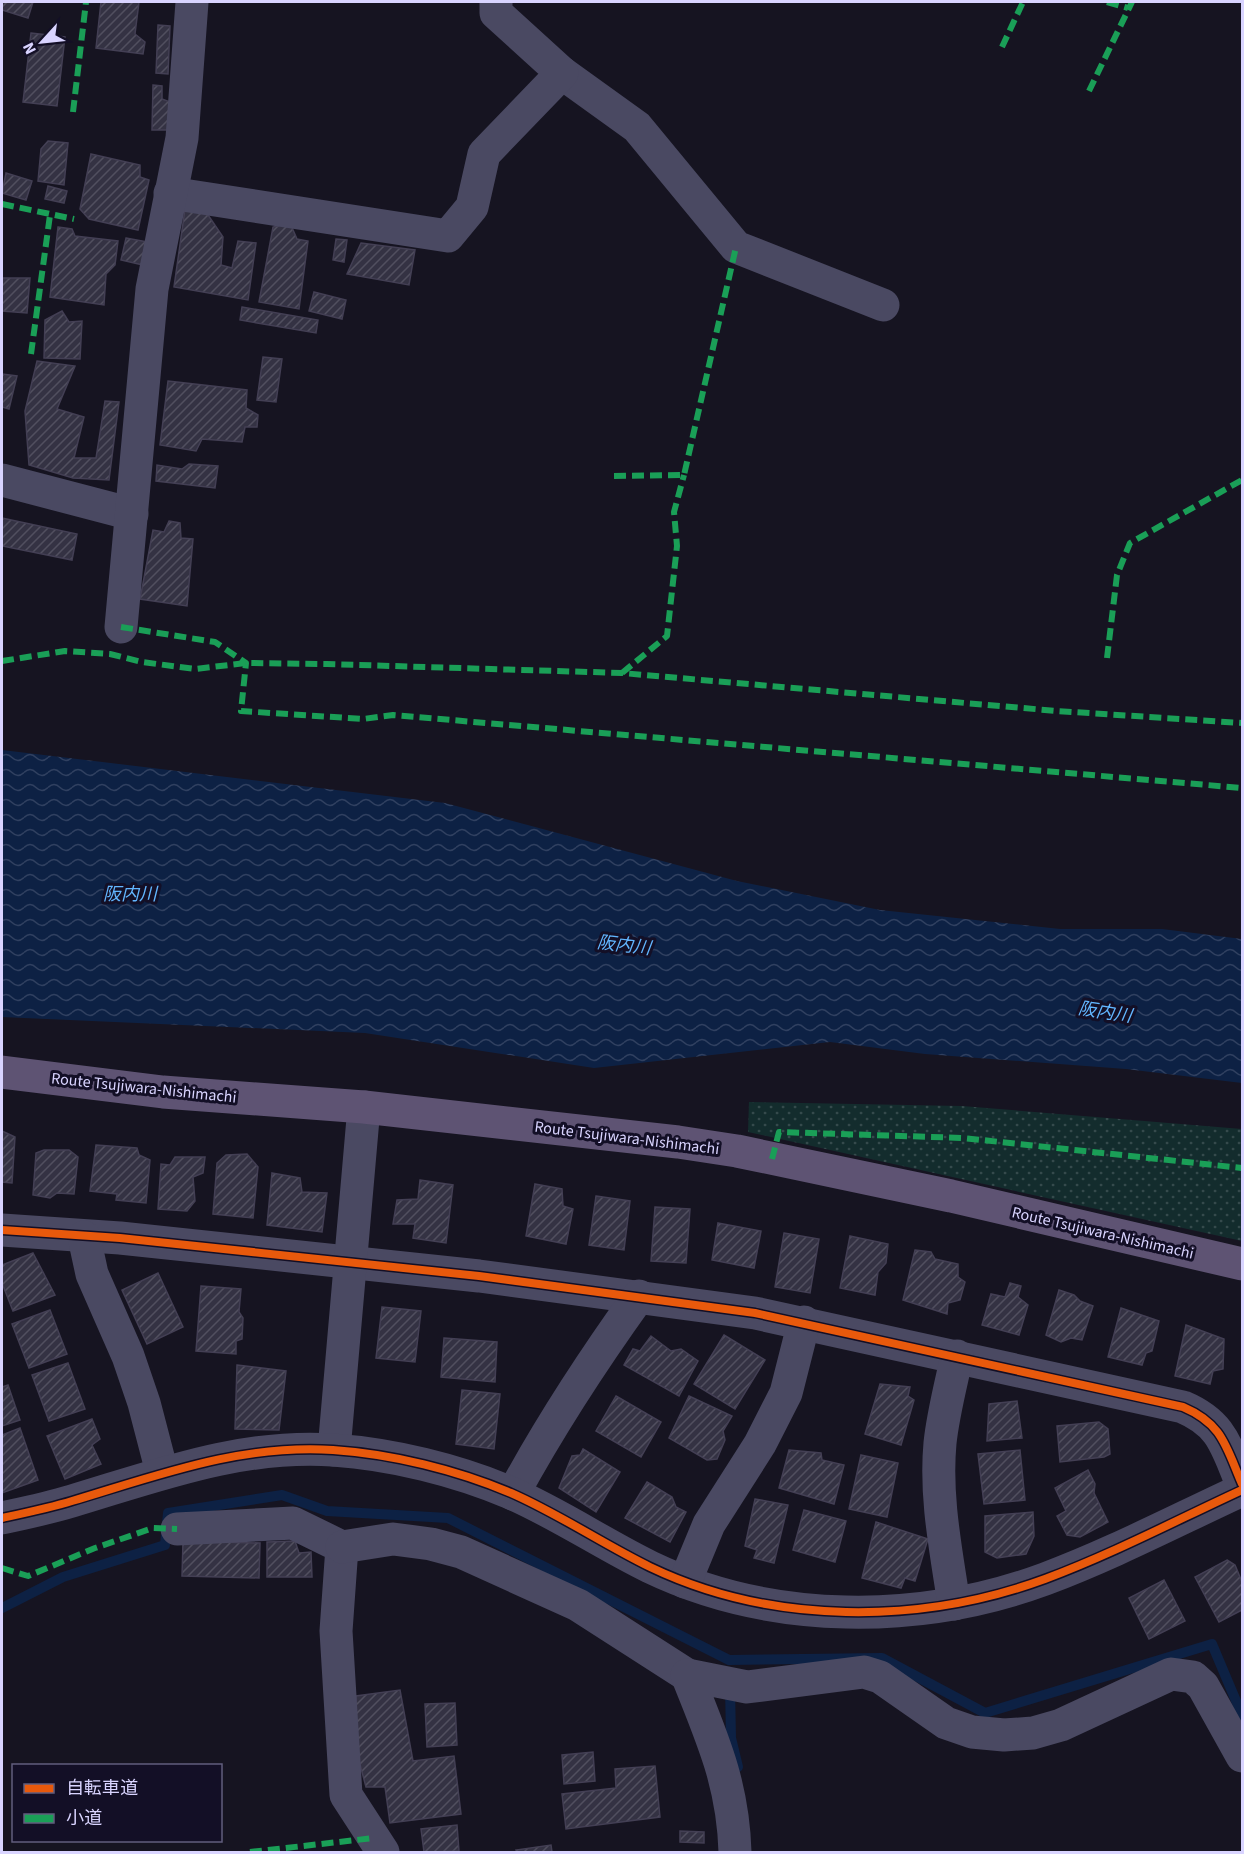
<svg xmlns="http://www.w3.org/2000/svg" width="1244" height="1854" font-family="'Source Sans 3','Noto Sans JP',sans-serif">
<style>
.park{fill:url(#park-dots)}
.water{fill:url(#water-waves)}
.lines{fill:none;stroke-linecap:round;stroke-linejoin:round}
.stream{stroke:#0d2144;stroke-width:10}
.building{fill:url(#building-hatch);stroke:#433f54;stroke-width:1.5}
.minor{stroke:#4a4962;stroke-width:33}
.major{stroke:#5e5373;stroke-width:33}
.quiet{stroke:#1a9f57;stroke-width:6;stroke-dasharray:12 6;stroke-linecap:butt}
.cycleway-casing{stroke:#130f26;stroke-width:11}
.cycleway{stroke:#e8590c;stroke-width:8}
.labels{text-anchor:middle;stroke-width:6;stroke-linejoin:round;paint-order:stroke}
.street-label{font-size:16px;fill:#d9d4ff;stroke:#130f26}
.water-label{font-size:18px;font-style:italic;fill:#62b6ff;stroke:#130f26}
</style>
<defs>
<pattern id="park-dots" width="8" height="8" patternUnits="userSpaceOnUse" patternTransform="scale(1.5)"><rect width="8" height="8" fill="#132c2d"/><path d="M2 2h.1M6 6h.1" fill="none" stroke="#354a4c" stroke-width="1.8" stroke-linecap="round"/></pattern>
<pattern id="water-waves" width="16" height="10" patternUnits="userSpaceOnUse" patternTransform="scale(1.5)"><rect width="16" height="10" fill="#0d2144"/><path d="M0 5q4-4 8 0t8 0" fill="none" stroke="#304060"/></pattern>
<pattern id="building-hatch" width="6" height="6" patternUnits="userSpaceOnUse" patternTransform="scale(1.5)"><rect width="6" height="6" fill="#343243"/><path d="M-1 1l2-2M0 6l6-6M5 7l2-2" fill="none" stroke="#514f5f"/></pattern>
</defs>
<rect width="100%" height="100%" fill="#161421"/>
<path class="park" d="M749,1102L962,1106L1242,1129V1241L748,1132Z"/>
<path class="water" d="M2,750L445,803L737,881L880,910L1060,929H1162L1242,939V1083L1126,1069L925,1054L830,1042L594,1068L365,1033L2,1017Z"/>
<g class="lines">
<g class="stream">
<path d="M2,1608L63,1577L165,1545L168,1513L282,1495L327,1511L448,1518L729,1660L882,1658L985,1713L1212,1644L1242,1715"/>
<path d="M730,1687L731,1738L738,1767"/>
</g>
</g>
<g class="building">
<path d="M2,2H33L28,18L2,10Z"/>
<path d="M101,2H139L135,34L145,42L143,54L96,48Z"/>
<path d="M158,25L170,26L168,74L156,73Z"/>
<path d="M31,33L65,37L57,106L23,102Z"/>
<path d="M153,85L162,86V99L170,102V130H152Z"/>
<path d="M48,141L68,143L64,185L38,181L41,149Z"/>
<path d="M91,154L140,165V177L149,180L138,230L89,219L80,209Z"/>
<path d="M6,173L32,181L26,200L2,193Z"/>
<path d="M48,186L67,191L64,203L45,199Z"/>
<path d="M185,209H204L223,237L221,265L232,268L238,241L256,243L248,300L174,287Z"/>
<path d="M290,223L297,239L308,241L299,309L259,302L273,227Z"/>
<path d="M58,227L72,229L75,236L118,241L115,265L106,274L104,305L50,297Z"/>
<path d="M126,238L148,242L143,265L121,260Z"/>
<path d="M336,239L347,240L344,262L333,260Z"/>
<path d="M361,243L415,250L409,285L347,274Z"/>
<path d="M2,278H30L27,313L2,311Z"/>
<path d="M314,292L346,300L342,319L309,311Z"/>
<path d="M242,307L318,320L316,333L240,320Z"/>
<path d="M62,311L69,322L82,321L80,359L44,358L45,320Z"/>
<path d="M263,357L282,359L276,402L257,400Z"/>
<path d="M37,361L75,366L57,409L84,417L74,458H96L105,401L119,402L109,480L73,478L29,465L25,411Z"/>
<path d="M2,374L17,376L9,409L2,407Z"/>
<path d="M168,381L247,390L246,408L258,415L257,427H245L242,442L202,439L196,451L160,445Z"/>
<path d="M189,464L218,466L215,488L156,481L157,465L182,469Z"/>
<path d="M2,518L77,534L72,560L2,546Z"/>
<path d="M169,521L180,523L181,538L193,539L187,606L140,599L153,530L164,532Z"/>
<path d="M2,1131L15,1137L12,1183L2,1182Z"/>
<path d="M96,1145L137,1148L139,1155L150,1160L146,1203L116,1200L117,1194L90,1191Z"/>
<path d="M44,1150H69L78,1157L74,1194L57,1193L50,1198L33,1195L36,1153Z"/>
<path d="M247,1154L258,1167L253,1218L213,1214L217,1163L226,1155Z"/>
<path d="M175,1157H205L203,1173L193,1177L195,1201L187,1211L158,1209L161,1164L170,1165Z"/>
<path d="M272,1173L300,1178L302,1192L327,1193L322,1232L267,1225Z"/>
<path d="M420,1180L453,1185L446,1243L413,1238L415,1224H393L397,1200L418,1199Z"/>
<path d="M535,1184L562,1189L563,1206L573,1209L566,1244L526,1236Z"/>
<path d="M596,1196L630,1201L624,1250L589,1245Z"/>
<path d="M655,1207L690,1209L686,1263L651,1261Z"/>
<path d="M718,1223L761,1231L754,1268L712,1260Z"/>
<path d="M784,1233L819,1239L810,1293L775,1287Z"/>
<path d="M850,1236L888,1244L886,1263L878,1272L875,1295L840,1288Z"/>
<path d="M915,1250L931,1252L935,1259L958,1264V1277L965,1282L960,1300L948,1303L947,1314L903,1300Z"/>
<path d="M33,1253L55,1295L13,1311L2,1283V1265Z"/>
<path d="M158,1273L183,1327L147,1344L122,1290Z"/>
<path d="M1010,1283L1021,1286L1018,1297L1028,1305L1019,1335L982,1325L991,1294L1005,1297Z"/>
<path d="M201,1286L241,1289L239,1312L243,1318L242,1339L236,1341V1354L196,1351Z"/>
<path d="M1059,1290L1074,1295L1080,1301L1093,1306L1082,1340L1071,1338L1061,1342L1046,1335Z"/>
<path d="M382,1307L421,1311L415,1362L376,1358Z"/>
<path d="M1121,1308L1159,1321L1152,1351L1146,1353L1142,1365L1108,1357Z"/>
<path d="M50,1310L67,1354L29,1368L12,1324Z"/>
<path d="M1186,1325L1224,1339L1223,1369L1213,1371L1210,1384L1175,1376Z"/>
<path d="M724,1335L765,1360L735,1409L694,1384Z"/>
<path d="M651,1336L671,1351L681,1349L698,1361L679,1396L624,1365L633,1349L640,1351Z"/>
<path d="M444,1338L497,1342L495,1382L441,1377Z"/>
<path d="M68,1363L85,1409L49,1421L32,1375Z"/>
<path d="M237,1365L286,1371L279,1430L235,1429Z"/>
<path d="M880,1384L910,1387L908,1396L914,1400L901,1445L865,1434Z"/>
<path d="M8,1385L20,1420L2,1426V1387Z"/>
<path d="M462,1390L500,1394L494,1449L456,1444Z"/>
<path d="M616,1396L661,1422L641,1457L596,1431Z"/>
<path d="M689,1396L732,1416L723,1431L725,1440L717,1459L707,1460L669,1438Z"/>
<path d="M1017,1401L1022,1438L987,1441L989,1404Z"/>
<path d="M92,1419L100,1439L92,1445L101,1464L65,1479L47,1436Z"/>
<path d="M1099,1422L1108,1429L1110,1454L1104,1457L1060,1462L1057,1426Z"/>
<path d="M20,1428L38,1480L2,1493V1435Z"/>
<path d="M583,1449L620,1472L596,1512L559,1488L572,1456L580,1455Z"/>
<path d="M789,1450L821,1453L822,1460L844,1465L834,1504L779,1488Z"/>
<path d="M1020,1450L1025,1500L984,1504L978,1454Z"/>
<path d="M861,1455L898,1463L887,1517L849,1509Z"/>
<path d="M1088,1470L1095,1484L1094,1493L1108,1522L1080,1537L1067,1535L1057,1516L1066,1511L1055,1488Z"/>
<path d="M647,1482L672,1497L676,1507L686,1512L670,1542L625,1518Z"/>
<path d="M755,1499L788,1505L774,1563L754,1558L757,1550L745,1546Z"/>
<path d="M804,1510L846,1521L835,1562L793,1550Z"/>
<path d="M1033,1512L1034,1536L1026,1554L997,1558L985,1552V1516Z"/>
<path d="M876,1522L928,1539L915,1581L905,1578L901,1588L862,1578Z"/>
<path d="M183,1541L260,1543L259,1578L182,1576Z"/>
<path d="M295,1541L299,1553L311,1552L312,1577H267V1542Z"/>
<path d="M1227,1560L1235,1565L1242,1582V1610L1219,1622L1195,1577Z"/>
<path d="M1164,1580L1185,1621L1149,1639L1129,1598Z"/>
<path d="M400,1690L413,1761L454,1756L461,1814L390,1823L385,1787H366L354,1742L356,1696Z"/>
<path d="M455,1703L457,1745L427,1747L425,1704Z"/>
<path d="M593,1752L595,1781L564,1784L562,1755Z"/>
<path d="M655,1766L660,1817L566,1829L562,1794L616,1788L615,1769Z"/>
<path d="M457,1825L459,1851L424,1852L421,1829Z"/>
<path d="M680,1831L704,1832V1843L680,1842Z"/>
<path d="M551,1845L552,1852H517L516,1850Z"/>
</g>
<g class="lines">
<g class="minor">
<path d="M562,73L637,127L736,247L883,305"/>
<path d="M170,193L448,236L472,207L484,154L562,73L496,13V2"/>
<path d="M2,480L132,514"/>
<path d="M121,627L152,289L182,138L192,2"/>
<path d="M2,1230L120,1238L479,1276L755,1313L1183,1407C1223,1424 1226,1447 1242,1484"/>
<path d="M84,1237L92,1274L128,1356L144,1403L162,1472"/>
<path d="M334,1450L364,1107"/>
<path d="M513,1494C551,1424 593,1360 639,1296"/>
<path d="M2,1518C25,1513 49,1508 72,1501C159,1475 240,1444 333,1450C392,1454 457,1470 511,1493C559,1514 603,1544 650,1567C771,1625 920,1625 1045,1579C1112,1554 1177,1520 1242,1490"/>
<path d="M177,1529L293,1523L342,1547L336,1631L346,1795L383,1852"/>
<path d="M342,1547L393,1539L431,1544L461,1552L578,1605L687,1675"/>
<path d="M685,1582L709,1524L760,1444L786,1393L804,1322"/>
<path d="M954,1604C946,1550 935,1497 940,1443C943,1414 951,1384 957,1356"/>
<path d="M735,1852C733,1783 712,1738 687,1675L747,1687L864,1672L880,1677L946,1723L972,1732L1004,1735L1033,1733L1061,1725L1171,1674L1193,1677L1203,1686L1242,1756"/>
</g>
<path class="major" d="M2,1072L163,1092L364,1107L678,1142L737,1151L951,1196L1242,1264"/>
<g class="quiet">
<path d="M1107,2L1128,8"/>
<path d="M1002,47L1023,2"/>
<path d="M1089,91L1132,2"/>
<path d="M73,112L86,2"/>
<path d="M2,204L74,219"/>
<path d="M31,354L50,215"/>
<path d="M614,476L684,475L736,247"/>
<path d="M121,627L215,642L246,663L241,711L363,719L393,715L1242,788"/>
<path d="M1107,658L1117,575L1130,543L1242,480"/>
<path d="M2,661L65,651L110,654L142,662L195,669L246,663L327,664L622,673L1057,711L1242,723"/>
<path d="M622,673L667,636L677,546L674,512L684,475"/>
<path d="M772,1159L779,1132L963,1138L1242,1168"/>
<path d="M2,1568L28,1576L95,1548L153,1528L177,1529"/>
<path d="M250,1852L374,1838"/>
</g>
<defs>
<g id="cycleway">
<path d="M2,1230L120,1238L479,1276L755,1313L1183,1407C1223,1424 1226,1447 1242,1484"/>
<path d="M2,1518C25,1513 49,1508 72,1501C159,1475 240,1444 333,1450C392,1454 457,1470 511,1493C559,1514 603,1544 650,1567C771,1625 920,1625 1045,1579C1112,1554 1177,1520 1242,1490"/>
</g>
</defs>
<use href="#cycleway" class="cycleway-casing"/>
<use href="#cycleway" class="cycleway"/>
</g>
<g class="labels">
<g class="street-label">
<text transform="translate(144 1087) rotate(6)" y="6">Route Tsujiwara-Nishimachi</text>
<text transform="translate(627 1137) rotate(7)" y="6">Route Tsujiwara-Nishimachi</text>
<text transform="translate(1103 1232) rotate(13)" y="6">Route Tsujiwara-Nishimachi</text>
</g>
<g class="water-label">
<text x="130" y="900">阪内川</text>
<text transform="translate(624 945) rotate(7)" y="6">阪内川</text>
<text transform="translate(1105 1012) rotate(9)" y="6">阪内川</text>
</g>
</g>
<rect width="1244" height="1854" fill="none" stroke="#d9d4ff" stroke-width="6"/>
<rect x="12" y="1764" width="210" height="78" fill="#130f26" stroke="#625e7d" stroke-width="1.5"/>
<rect x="24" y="1784" width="30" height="9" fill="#e8590c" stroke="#625e7d" stroke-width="1.5"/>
<text x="66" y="1794" font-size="18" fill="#d9d4ff">自転車道</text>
<rect x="24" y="1814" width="30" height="9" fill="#1a9f57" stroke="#625e7d" stroke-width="1.5"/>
<text x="66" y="1824" font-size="18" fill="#d9d4ff">小道</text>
<g transform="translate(42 42) rotate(243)" stroke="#130f26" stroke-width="4.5" paint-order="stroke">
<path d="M0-4.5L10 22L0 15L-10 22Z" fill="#d9d4ff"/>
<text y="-9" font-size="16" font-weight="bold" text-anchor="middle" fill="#d9d4ff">N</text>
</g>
</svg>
